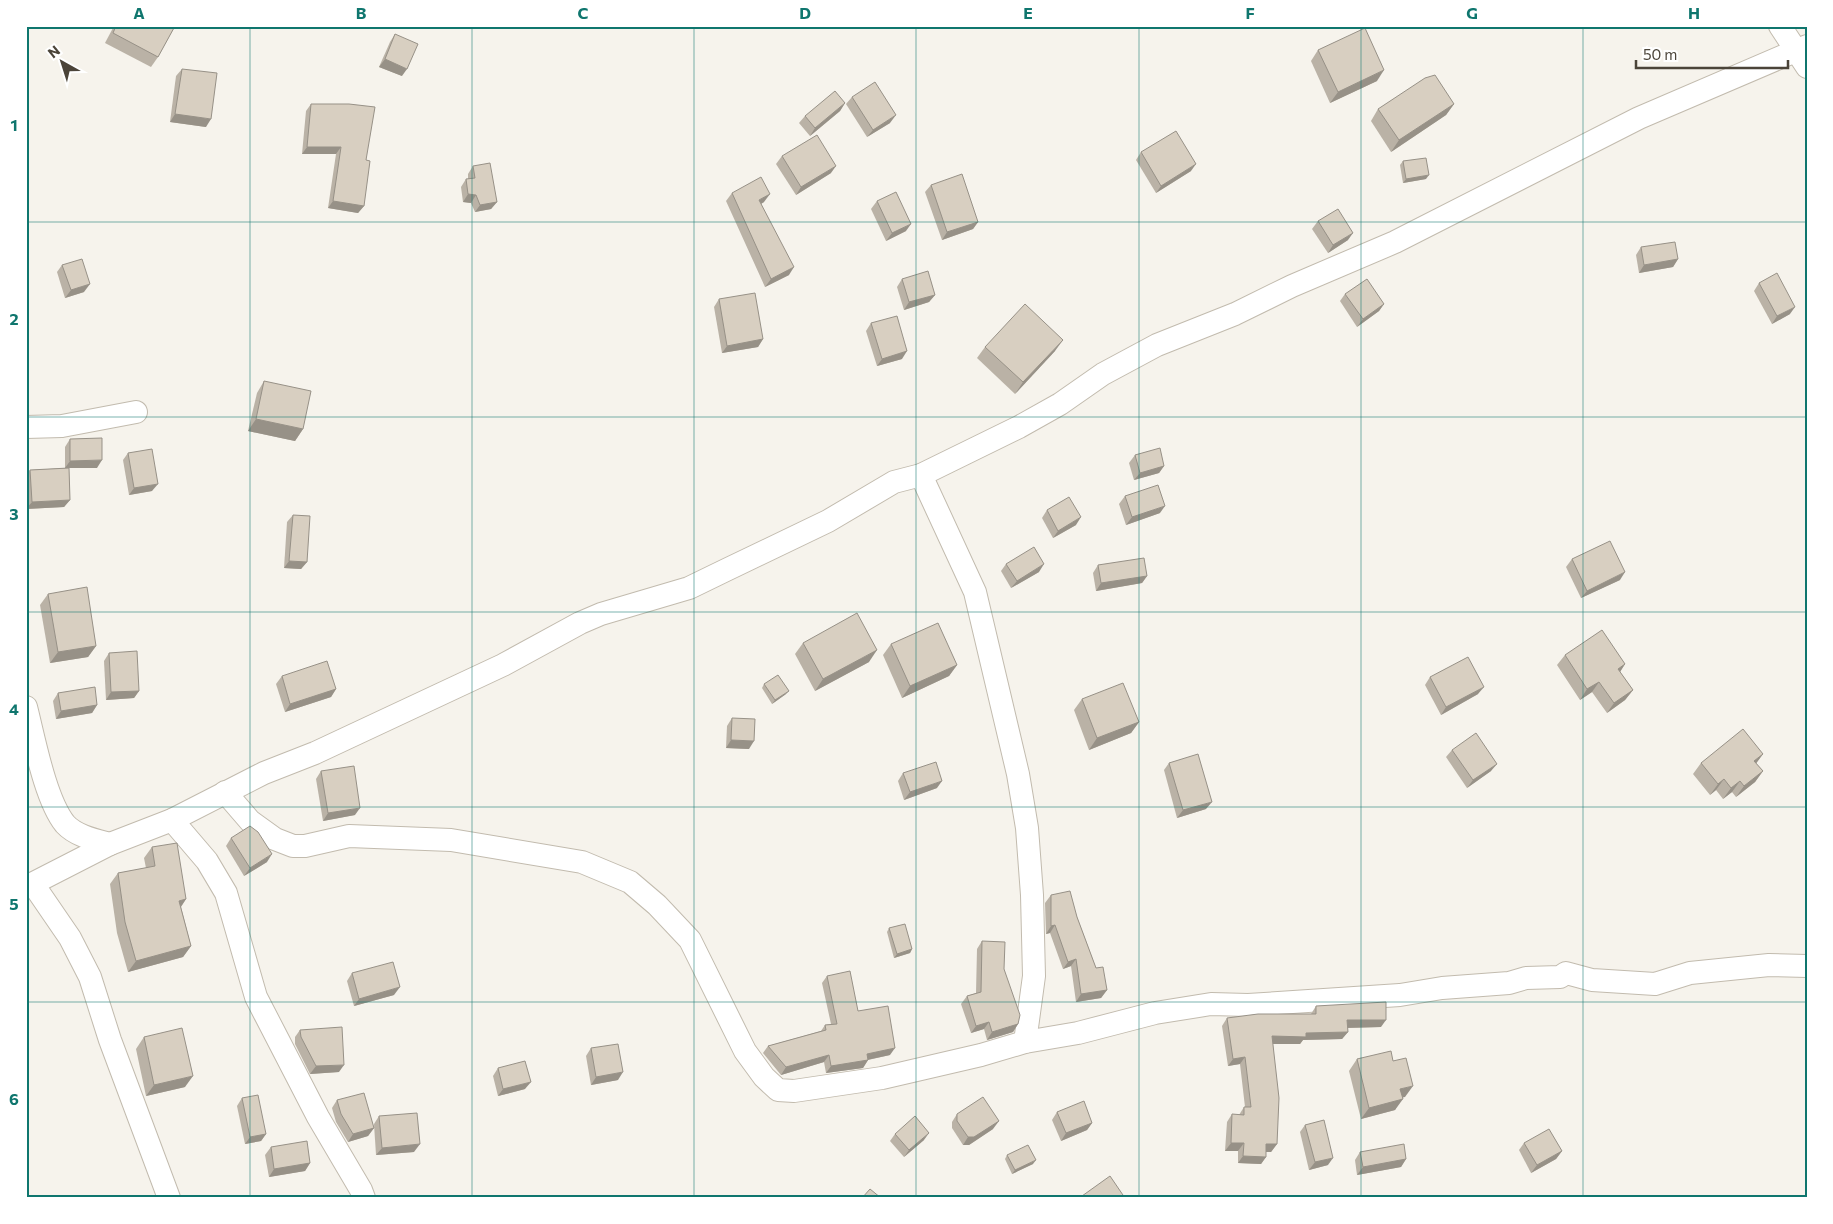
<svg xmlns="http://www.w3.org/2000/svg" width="1833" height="1224" font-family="Commissioner,sans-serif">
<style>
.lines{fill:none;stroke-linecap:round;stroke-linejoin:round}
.street-casing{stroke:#c2bbae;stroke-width:24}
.street{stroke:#fff;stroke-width:22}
.wall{fill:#bab2a6}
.shaded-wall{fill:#979187}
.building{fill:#d8cfc1;stroke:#979187}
.grid{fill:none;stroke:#0f766e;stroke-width:1;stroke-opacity:0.55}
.neatline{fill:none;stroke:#0f766e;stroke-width:2}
.grid-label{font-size:16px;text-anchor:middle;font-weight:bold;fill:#0f766e}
</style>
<rect width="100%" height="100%" fill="#f6f3ec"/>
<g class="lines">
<defs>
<g id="street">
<path d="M1780,26L1807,67"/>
<path d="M26,427L62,426L136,412"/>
<path d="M921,475L975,592L1018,774L1027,828L1032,895L1034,976L1025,1042"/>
<path d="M26,707C34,738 45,799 65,824C76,836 95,840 110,844"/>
<path d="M225,792L250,821L275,839L293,846H305L349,836L451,840L582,862L630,882L657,905L690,940L745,1051L764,1077L778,1090L794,1091L882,1078L981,1055L1025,1042L1078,1033L1155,1013L1211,1004L1248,1005L1400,995L1442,988L1509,983L1526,978L1560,977L1566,973L1592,980L1655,984L1690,973L1769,965L1807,966"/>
<path d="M172,820L207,861L226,893L256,997L318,1117L361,1190L364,1198"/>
<path d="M33,884L70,938L90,977L110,1040L169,1198"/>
<path d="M26,887L110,844L172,820L264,773L315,753L503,665L580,623L601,614L689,588L726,570L828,521L894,482L921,475L1019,427L1060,404L1103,374L1157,345L1235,314L1292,286L1395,242L1639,118L1807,46"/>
</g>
</defs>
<use href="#street" class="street-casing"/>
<use href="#street" class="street"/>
</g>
<g class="wall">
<path d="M114,26H175L158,57L151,67L105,43Z"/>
<path d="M395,34L402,76L379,67L390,42Z"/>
<path d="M1318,50L1377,81L1330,103L1311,61Z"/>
<path d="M182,69L206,127L170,122L176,76Z"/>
<path d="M852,97L890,123L867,137L846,104Z"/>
<path d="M845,103L840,111L810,136L799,123L805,116Z"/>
<path d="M311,104L366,160L364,206L358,213L328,208L336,154H302L306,111Z"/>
<path d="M1454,104L1446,115L1391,152L1371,121L1378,109Z"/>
<path d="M1141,152L1191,171L1156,193L1136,160Z"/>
<path d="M782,156L831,173L796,195L776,164Z"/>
<path d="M1403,161L1426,179L1403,183L1400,165Z"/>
<path d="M473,166L497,202L491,209L475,212L471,203L463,202L461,187L466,179H468V174Z"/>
<path d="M931,185L978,222L973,229L942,240L925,192Z"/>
<path d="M732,193L764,202L761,204L789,275L765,287L726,201Z"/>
<path d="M877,201L906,231L886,241L871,209Z"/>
<path d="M1318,221L1348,240L1328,253L1312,229Z"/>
<path d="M1641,247L1678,259L1673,267L1639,273L1636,255Z"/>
<path d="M62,265L84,292L65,298L57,272Z"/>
<path d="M902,279L935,295L929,302L904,310L897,287Z"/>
<path d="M1759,283L1790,314L1772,324L1754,291Z"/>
<path d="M1345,294L1384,304L1379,311L1357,327L1340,301Z"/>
<path d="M719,299L763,339L758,347L722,353L714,307Z"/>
<path d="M871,323L902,359L877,366L866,331Z"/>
<path d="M985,347L1055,351L1015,394L977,358Z"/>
<path d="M264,381L303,429L295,441L248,431L257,393Z"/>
<path d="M70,439L97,468H69L70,500L64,507L26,509V476L30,470L65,468V447Z"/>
<path d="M128,453L152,491L129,495L123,460Z"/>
<path d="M1135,455L1164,466L1159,473L1134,480L1129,463Z"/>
<path d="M1125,496L1160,513L1126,525L1119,504Z"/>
<path d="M1047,510L1076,525L1053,538L1042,518Z"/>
<path d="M293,515L307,562L301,569L284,568L287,522Z"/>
<path d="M1572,559L1620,580L1581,598L1566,567Z"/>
<path d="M1006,564L1039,572L1011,588L1001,571Z"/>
<path d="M1098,565L1147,576L1142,583L1096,591L1093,573Z"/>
<path d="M48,594L96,646L88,657L50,663L40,605Z"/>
<path d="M803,643L869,662L815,691L795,654Z"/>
<path d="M891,644L957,665L949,676L902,698L883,655Z"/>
<path d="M109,653L139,691L134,698L106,700L104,661Z"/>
<path d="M1565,655L1625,664L1620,672L1633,690L1625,700L1607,713L1592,692L1580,700L1557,665Z"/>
<path d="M282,676L336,689L331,697L285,712L276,684Z"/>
<path d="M1430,677L1478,694L1441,715L1425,685Z"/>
<path d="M764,684L786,694L772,704L762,688Z"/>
<path d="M58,693L97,705L92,713L56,719L53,701Z"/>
<path d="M1082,699L1139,722L1131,733L1089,750L1074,710Z"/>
<path d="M732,718L749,749L726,748L727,726Z"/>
<path d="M1452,750L1491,771L1467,788L1446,757Z"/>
<path d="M1763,754L1756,763L1763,771L1755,782L1736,797L1732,792L1723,799L1716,790L1710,795L1693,774L1701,763Z"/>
<path d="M1169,763L1206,809L1177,818L1164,770Z"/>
<path d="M321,771L355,815L323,821L316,779Z"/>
<path d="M903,773L937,788L904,800L898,781Z"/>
<path d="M231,838L267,862L244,876L226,846Z"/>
<path d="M152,847L186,899L181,907L191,946L183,957L128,972L117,933L110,884L118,873L146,868L144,858Z"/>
<path d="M1051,895L1077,917L1096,968L1107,990L1101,998L1076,1002L1071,966L1063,969L1050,933L1046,934L1045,903Z"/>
<path d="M889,928L912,949L910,953L894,958L887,932Z"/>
<path d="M982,941L1004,969L1018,1024L1013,1032L987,1040L984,1029L971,1033L961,1004L967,996L976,993L977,949Z"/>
<path d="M352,973L394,995L354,1006L347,981Z"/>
<path d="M827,976L858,1011L890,1055L868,1060L863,1068L826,1073L824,1062L781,1075L763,1053L768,1046L821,1031L825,1025L831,1024L822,983Z"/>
<path d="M1316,1006L1381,1027L1348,1028V1032L1342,1039L1303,1040L1300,1044H1273L1277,1144L1271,1152H1266V1157L1261,1164L1238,1163V1151H1225L1227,1122L1232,1114L1239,1115L1244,1107H1245L1240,1064L1228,1066L1222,1026L1227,1018L1311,1014Z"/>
<path d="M300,1030L339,1072L310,1074L295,1044V1037Z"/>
<path d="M144,1037L185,1087L146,1096L136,1049Z"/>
<path d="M591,1048L618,1080L591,1085L586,1056Z"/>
<path d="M1357,1059L1393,1061L1405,1097H1402L1395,1110L1361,1119L1349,1071Z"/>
<path d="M498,1068L525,1089L498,1096L493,1076Z"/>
<path d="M242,1098L266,1134L261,1141L245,1144L237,1106Z"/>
<path d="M337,1100L374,1128L368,1136L348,1142L336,1122L332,1108Z"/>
<path d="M1057,1112L1092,1123L1087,1130L1061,1141L1052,1120Z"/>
<path d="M957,1114L993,1129L969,1145H963L952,1128V1122Z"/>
<path d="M379,1116L414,1152L376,1155L374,1124Z"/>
<path d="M1305,1125L1328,1165L1309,1170L1300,1132Z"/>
<path d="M895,1134L924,1140L904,1157L890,1141Z"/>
<path d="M1524,1143L1562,1151L1556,1159L1531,1173L1519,1150Z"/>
<path d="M271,1147L310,1163L305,1171L269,1177L265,1155Z"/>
<path d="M1360,1152L1406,1159L1401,1167L1357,1175L1355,1160Z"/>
<path d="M1007,1155L1033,1164L1012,1174L1005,1159Z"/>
</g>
<g class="shaded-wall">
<path d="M385,59L407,69L402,76L379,67Z"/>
<path d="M1384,70L1377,81L1330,103L1338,92Z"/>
<path d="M845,103L840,111L810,136L815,128Z"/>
<path d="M1454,104L1446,115L1391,152L1399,140Z"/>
<path d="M175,114L211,119L206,127L170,122Z"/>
<path d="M896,115L890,123L867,137L873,130Z"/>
<path d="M307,147H341L336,154H302Z"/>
<path d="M1196,164L1191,171L1156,193L1161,186Z"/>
<path d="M836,166L831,173L796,195L801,187Z"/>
<path d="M1429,175L1426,179L1403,183L1406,179Z"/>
<path d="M468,194L476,195L471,203L463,202Z"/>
<path d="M770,194L764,202L754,208L759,200Z"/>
<path d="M333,201L364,206L358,213L328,208Z"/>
<path d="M497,202L491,209L475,212L480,205Z"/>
<path d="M978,222L973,229L942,240L947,232Z"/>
<path d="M911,224L906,231L886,241L892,233Z"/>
<path d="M1353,233L1348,240L1328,253L1333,245Z"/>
<path d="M1678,259L1673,267L1639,273L1644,265Z"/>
<path d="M794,267L789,275L765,287L771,279Z"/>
<path d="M90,284L84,292L65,298L71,290Z"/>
<path d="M935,295L929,302L904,310L909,302Z"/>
<path d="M1384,304L1379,311L1357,327L1363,319Z"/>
<path d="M1795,307L1790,314L1772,324L1777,316Z"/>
<path d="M763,339L758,347L722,353L727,346Z"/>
<path d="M1063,340L1055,351L1015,394L1023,382Z"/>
<path d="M907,351L902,359L877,366L882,359Z"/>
<path d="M256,419L303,429L295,441L248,431Z"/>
<path d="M102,460L97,468H65L70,461Z"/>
<path d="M1164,466L1159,473L1134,480L1140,473Z"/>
<path d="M158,484L152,491L129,495L134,488Z"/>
<path d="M70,500L64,507L26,509L32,502Z"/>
<path d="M1165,506L1160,513L1126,525L1132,517Z"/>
<path d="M1081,517L1076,525L1053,538L1058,531Z"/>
<path d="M289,561L307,562L301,569L284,568Z"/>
<path d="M1044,564L1039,572L1011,588L1017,581Z"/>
<path d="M1625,572L1620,580L1581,598L1587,591Z"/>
<path d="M1147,576L1142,583L1096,591L1101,583Z"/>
<path d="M96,646L88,657L50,663L58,652Z"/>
<path d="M877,650L869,662L815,691L823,679Z"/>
<path d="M1625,664L1618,675V669Z"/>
<path d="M957,665L949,676L902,698L910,686Z"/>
<path d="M1599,682L1592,692L1580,700L1587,689Z"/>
<path d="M1484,687L1478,694L1441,715L1446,707Z"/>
<path d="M336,689L331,697L285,712L290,704Z"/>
<path d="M1633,690L1625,700L1607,713L1614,703Z"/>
<path d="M139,691L134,698L106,700L111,692Z"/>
<path d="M789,691L786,694L772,704L775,700Z"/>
<path d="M97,705L92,713L56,719L61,711Z"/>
<path d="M1139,722L1131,733L1089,750L1097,738Z"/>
<path d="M731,740L754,741L749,749L726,748Z"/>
<path d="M1763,754L1755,765L1754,761Z"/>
<path d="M1497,764L1491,771L1467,788L1473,780Z"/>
<path d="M1763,771L1755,782L1736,797L1744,786Z"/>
<path d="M1724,779L1716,790L1710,795L1718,784Z"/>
<path d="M942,781L937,788L904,800L910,792Z"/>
<path d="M1740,781L1732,792L1723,799L1731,788Z"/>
<path d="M1212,802L1206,809L1177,818L1183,810Z"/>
<path d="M360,808L355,815L323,821L328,813Z"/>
<path d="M272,854L267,862L244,876L250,868Z"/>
<path d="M186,899L178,911L179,901Z"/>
<path d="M1055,925L1050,933L1046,934L1051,926Z"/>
<path d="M191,946L183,957L128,972L136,961Z"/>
<path d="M912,949L910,953L894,958L897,954Z"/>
<path d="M1076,959L1071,966L1063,969L1068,962Z"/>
<path d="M400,987L394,995L354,1006L359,999Z"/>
<path d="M1107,990L1101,998L1076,1002L1081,994Z"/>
<path d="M1347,1020H1386L1381,1027L1342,1028Z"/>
<path d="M989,1022L984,1029L971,1033L976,1026Z"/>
<path d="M1018,1024L1013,1032L987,1040L992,1032Z"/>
<path d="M1348,1032L1342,1039L1303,1040L1300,1044H1267L1272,1036L1306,1033Z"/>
<path d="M895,1048L890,1055L862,1061L867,1054Z"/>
<path d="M829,1055L824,1062L781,1075L786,1067Z"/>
<path d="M1245,1057L1240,1064L1228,1066L1233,1059Z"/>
<path d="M868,1060L863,1068L826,1073L831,1066Z"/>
<path d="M344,1065L339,1072L310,1074L316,1066Z"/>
<path d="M623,1072L618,1080L591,1085L596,1077Z"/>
<path d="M193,1076L185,1087L146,1096L154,1085Z"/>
<path d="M531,1082L525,1089L498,1096L503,1089Z"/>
<path d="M1413,1086L1405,1097L1392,1100L1400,1089Z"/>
<path d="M1403,1099L1395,1110L1361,1119L1369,1108Z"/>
<path d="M999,1121L993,1129L969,1145H963L968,1137Z"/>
<path d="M1092,1123L1087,1130L1061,1141L1066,1133Z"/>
<path d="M374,1128L368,1136L348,1142L353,1134Z"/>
<path d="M929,1133L924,1140L904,1157L909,1150Z"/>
<path d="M266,1134L261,1141L245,1144L250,1137Z"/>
<path d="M1231,1143H1244L1238,1151H1225Z"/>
<path d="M420,1144L414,1152L376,1155L382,1148Z"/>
<path d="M1266,1144H1277L1271,1152H1261Z"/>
<path d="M1562,1151L1556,1159L1531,1173L1537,1165Z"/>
<path d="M1243,1156L1266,1157L1261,1164L1238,1163Z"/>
<path d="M1333,1158L1328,1165L1309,1170L1315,1162Z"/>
<path d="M1406,1159L1401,1167L1357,1175L1363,1167Z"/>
<path d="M1036,1160L1033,1164L1012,1174L1015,1170Z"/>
<path d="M310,1163L305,1171L269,1177L274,1169Z"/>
</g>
<g class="building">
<path d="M116,26H175L158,57L113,33Z"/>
<path d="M1365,28L1384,70L1338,92L1318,50Z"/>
<path d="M395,34L418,44L407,69L385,59Z"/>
<path d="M182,69L217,73L211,119L175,114Z"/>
<path d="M1435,75L1454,104L1399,140L1378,109L1425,78Z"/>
<path d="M875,82L896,115L873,130L852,97Z"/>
<path d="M835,91L845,103L815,128L805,116Z"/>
<path d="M311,104H349L375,107L366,160L370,161L364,206L333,201L341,147H307Z"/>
<path d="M1176,131L1196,164L1161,186L1141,152Z"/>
<path d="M817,135L836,166L801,187L782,156Z"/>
<path d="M1426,158L1429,175L1406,179L1403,161Z"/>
<path d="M490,163L497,202L480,205L476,195L468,194L466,179L475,178L473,166Z"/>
<path d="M962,174L978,222L947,232L931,185Z"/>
<path d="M761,177L770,194L759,200L794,267L771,279L732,193Z"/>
<path d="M896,192L911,224L892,233L877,201Z"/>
<path d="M1338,209L1353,233L1333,245L1318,221Z"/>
<path d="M1675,242L1678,259L1644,265L1641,247Z"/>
<path d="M82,259L90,284L71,290L62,265Z"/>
<path d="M928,271L935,295L909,302L902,279Z"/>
<path d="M1777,273L1795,307L1777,316L1759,283Z"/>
<path d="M1367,279L1384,304L1363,319L1345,294Z"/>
<path d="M755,293L763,339L727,346L719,299Z"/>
<path d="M1025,304L1063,340L1023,382L985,347Z"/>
<path d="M897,316L907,351L882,359L871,323Z"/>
<path d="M264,381L311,391L303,429L256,419Z"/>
<path d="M102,438V460L70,461V439Z"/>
<path d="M1160,448L1164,466L1140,473L1135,455Z"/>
<path d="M152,449L158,484L134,488L128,453Z"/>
<path d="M69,468L70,500L32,502L30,470Z"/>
<path d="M1158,485L1165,506L1132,517L1125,496Z"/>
<path d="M1069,497L1081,517L1058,531L1047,510Z"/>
<path d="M293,515L310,516L307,562L289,561Z"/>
<path d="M1610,541L1625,572L1587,591L1572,559Z"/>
<path d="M1034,547L1044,564L1017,581L1006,564Z"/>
<path d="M1144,558L1147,576L1101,583L1098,565Z"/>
<path d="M87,587L96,646L58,652L48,594Z"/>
<path d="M857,613L877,650L823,679L803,643Z"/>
<path d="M938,623L957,665L910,686L891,644Z"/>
<path d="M1602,630L1625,664L1618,669L1633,690L1614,703L1599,682L1587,689L1565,655Z"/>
<path d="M137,651L139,691L111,692L109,653Z"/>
<path d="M1468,657L1484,687L1446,707L1430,677Z"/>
<path d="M327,661L336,689L290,704L282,676Z"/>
<path d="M778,675L789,691L775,700L764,684Z"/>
<path d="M1123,683L1139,722L1097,738L1082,699Z"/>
<path d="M95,687L97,705L61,711L58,693Z"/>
<path d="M732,718L755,719L754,741L731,740Z"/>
<path d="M1743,729L1763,754L1754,761L1763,771L1744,786L1740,781L1731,788L1724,779L1718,784L1701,763Z"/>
<path d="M1476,733L1497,764L1473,780L1452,750Z"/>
<path d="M1198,754L1212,802L1183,810L1169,763Z"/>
<path d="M936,762L942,781L910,792L903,773Z"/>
<path d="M354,766L360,808L328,813L321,771Z"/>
<path d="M250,826L258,832L272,854L250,868L231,838Z"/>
<path d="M177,843L186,899L179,901L191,946L136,961L125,922L118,873L155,866L152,847Z"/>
<path d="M1070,891L1077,917L1096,968L1103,967L1107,990L1081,994L1076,959L1068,962L1055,925L1051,926V895Z"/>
<path d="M905,924L912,949L897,954L889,928Z"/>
<path d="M982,941L1005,942L1004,969L1020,1015L1018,1024L992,1032L989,1022L976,1026L967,996L981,992Z"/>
<path d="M393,962L400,987L359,999L352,973Z"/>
<path d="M850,971L858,1011L888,1006L895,1048L867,1054L868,1060L831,1066L829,1055L786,1067L768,1046L826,1030L825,1025L837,1024L827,976Z"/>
<path d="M1386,1002V1020H1347L1348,1032L1306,1033V1037L1272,1036L1279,1098L1277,1144H1266V1157L1243,1156L1244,1143H1231L1232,1114L1244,1115V1107H1251L1245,1057L1233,1059L1227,1018L1258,1014H1316V1006Z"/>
<path d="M342,1027L344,1065L316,1066L301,1037L300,1030Z"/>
<path d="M182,1028L193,1076L154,1085L144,1037Z"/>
<path d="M618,1044L623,1072L596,1077L591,1048Z"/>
<path d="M1391,1051L1393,1061L1406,1058L1413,1086L1400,1089L1403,1099L1369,1108L1357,1059Z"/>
<path d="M525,1061L531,1082L503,1089L498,1068Z"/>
<path d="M364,1093L374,1128L353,1134L341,1114L337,1100Z"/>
<path d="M258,1095L266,1134L250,1137L242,1098Z"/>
<path d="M983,1097L999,1121L974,1137H968L957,1121V1114Z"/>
<path d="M1084,1101L1092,1123L1066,1133L1057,1112Z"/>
<path d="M417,1113L420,1144L382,1148L379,1116Z"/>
<path d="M915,1116L929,1133L909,1150L895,1134Z"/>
<path d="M1324,1120L1333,1158L1315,1162L1305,1125Z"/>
<path d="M1549,1129L1562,1151L1537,1165L1524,1143Z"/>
<path d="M307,1141L310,1163L274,1169L271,1147Z"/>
<path d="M1404,1144L1406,1159L1363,1167L1360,1152Z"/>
<path d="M1028,1145L1036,1160L1015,1170L1007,1155Z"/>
<path d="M1110,1176L1125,1198H1083L1082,1196Z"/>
<path d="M870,1189L881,1198H862Z"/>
</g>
<path class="grid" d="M250,26V1198M472,26V1198M694,26V1198M916,26V1198M1139,26V1198M1361,26V1198M1583,26V1198M26,222H1807M26,417H1807M26,612H1807M26,807H1807M26,1002H1807"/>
<rect width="1833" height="1224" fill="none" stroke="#ffffff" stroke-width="55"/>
<g transform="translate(62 62) rotate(321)" stroke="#ffffff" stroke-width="4" paint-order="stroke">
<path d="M0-4L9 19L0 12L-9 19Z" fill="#4b4439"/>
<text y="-8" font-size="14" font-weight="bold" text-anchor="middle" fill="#4b4439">N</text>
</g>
<path d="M1636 60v8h152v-8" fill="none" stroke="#4b4439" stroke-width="2.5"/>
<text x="1643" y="60" font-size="15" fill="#4b4439" stroke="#ffffff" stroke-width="4" paint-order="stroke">50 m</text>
<rect x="28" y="28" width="1778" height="1168" class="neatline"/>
<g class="grid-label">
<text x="139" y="19">A</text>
<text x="361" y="19">B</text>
<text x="583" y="19">C</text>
<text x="805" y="19">D</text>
<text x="1028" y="19">E</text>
<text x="1250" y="19">F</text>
<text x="1472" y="19">G</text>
<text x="1694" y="19">H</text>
<text x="14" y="131">1</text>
<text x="14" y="325">2</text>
<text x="14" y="520">3</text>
<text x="14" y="715">4</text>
<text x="14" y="910">5</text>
<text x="14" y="1105">6</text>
</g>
</svg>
